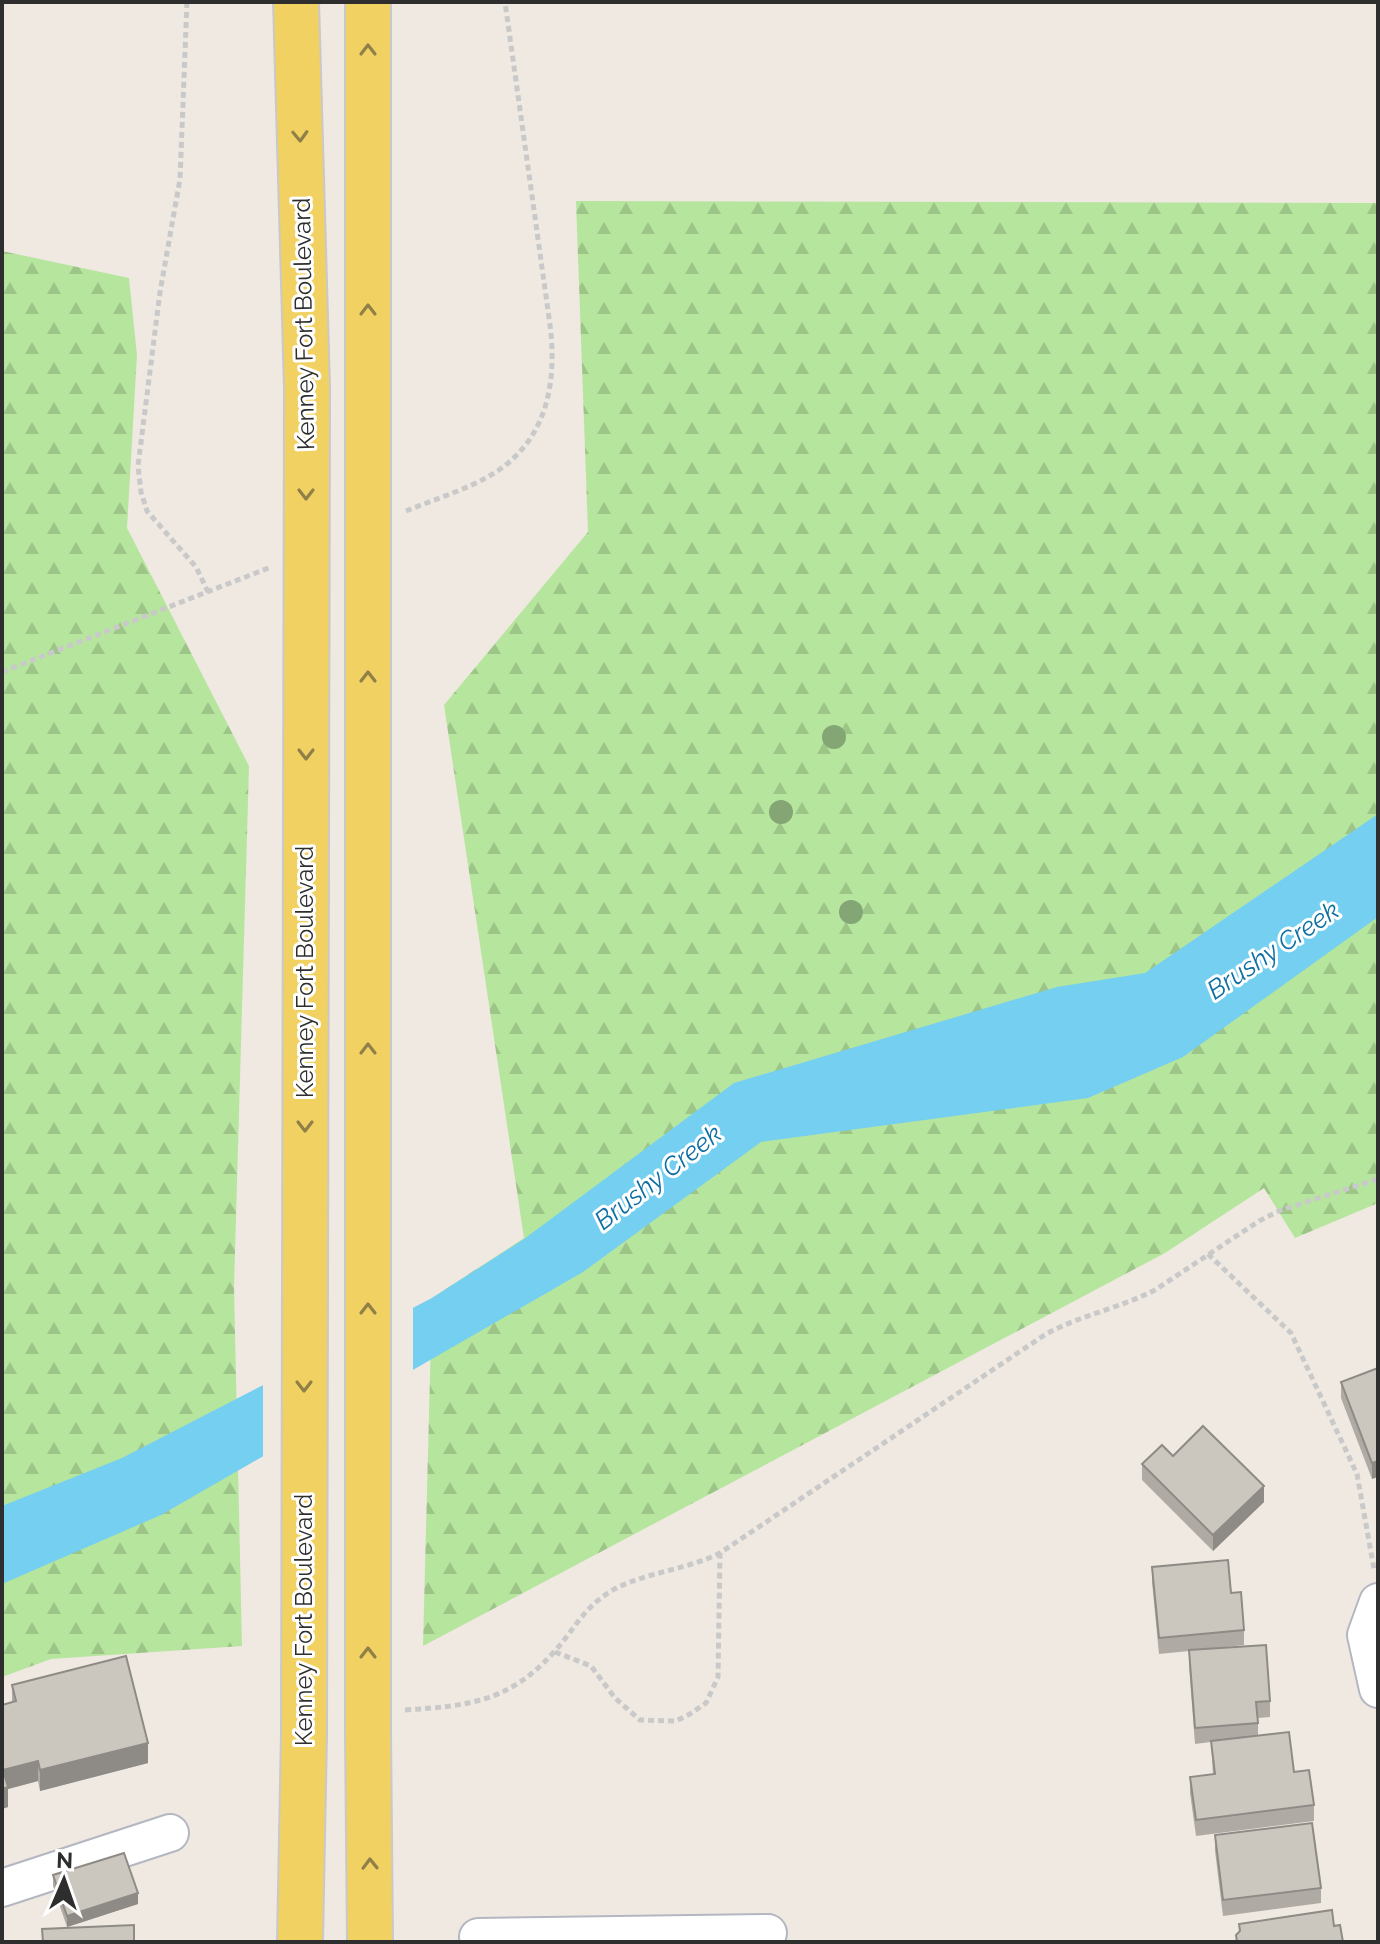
<svg xmlns="http://www.w3.org/2000/svg" width="1380" height="1944" font-family="Raleway,sans-serif">
<style>
.forest{fill:url(#forest-firs)}
.water{fill:#75cff0}
.pier{fill:#efe9e1}
.lines{fill:none;stroke-linecap:round;stroke-linejoin:round}
.minor-casing{stroke:#b4b7c1;stroke-width:40}
.major-casing{stroke:#c9c9c9;stroke-width:48}
.path{stroke:#c9c9c9;stroke-width:5;stroke-dasharray:6 4;stroke-linecap:butt}
.minor{stroke:#fff;stroke-width:36}
.major{stroke:#f2d163;stroke-width:44}
.major-bridge-casing{stroke:#c9c9c9;stroke-width:48;stroke-linecap:butt}
.major-bridge{stroke:#f2d163;stroke-width:44}
.tree{fill:#84a574}
.wall{fill:#afaba4}
.shaded-wall{fill:#8e8b86}
.building{fill:#cbc7bf;stroke:#8e8b86;stroke-width:2}
.oneway{stroke:#908048}
.labels{text-anchor:middle;stroke-width:6;stroke-linejoin:round;paint-order:stroke}
.street-label{font-size:24px;fill:#2e2e2e;stroke:#fff}
.water-label{font-size:26px;font-style:italic;fill:#0d6fa3;stroke:#fff}
</style>
<defs>
<pattern id="forest-firs" width="22" height="20" patternUnits="userSpaceOnUse" patternTransform="scale(2)"><rect width="22" height="20" fill="#b6e59e"/><path d="M5 1l3.5 6h-7zM16 11l3.5 6h-7z" fill="#9dc588"/></pattern>
</defs>
<rect width="100%" height="100%" fill="#efe9e1"/>
<g class="forest">
<path d="M576,201L1378,203V1203L1295,1238L1264,1188L1165,1253L423,1646L432,1298L524,1238L444,705L588,532Z"/>
<path d="M2,251L129,278L137,355L127,528L249,766L234,1287L242,1646L51,1659L2,1677Z"/>
</g>
<path class="water" d="M1378,814V917L1183,1057L1088,1098L761,1142L583,1272L161,1515L2,1584V1506L122,1458L432,1298L524,1239L734,1083L1057,987L1145,973Z"/>
<path class="pier" d="M413,1303V1375L263,1461V1381Z"/>
<g class="lines">
<defs>
<g id="minor">
<path d="M1378,1602L1366,1635L1378,1689"/>
<path d="M2,1888L170,1833"/>
<path d="M478,1937L768,1933"/>
</g>
<g id="major">
<path d="M296,2L307,388"/>
<path d="M368,2V388"/>
<path d="M368,1731L370,1942"/>
<path d="M300,1942L304,1733"/>
</g>
</defs>
<use href="#minor" class="minor-casing"/>
<use href="#major" class="major-casing"/>
<g class="path">
<path d="M187,2L180,179L160,292L138,466L141,492L147,511L196,567L208,592"/>
<path d="M406,511C435,499 469,489 496,472C548,438 557,381 550,325L505,2"/>
<path d="M2,672L271,567"/>
<path d="M1208,1254L1291,1333L1357,1474L1374,1569"/>
<path d="M555,1652L591,1666L615,1698L640,1720L676,1721L690,1714L706,1703L718,1677L720,1553"/>
<path d="M405,1710C467,1706 509,1702 553,1653C570,1635 581,1613 601,1598C632,1573 683,1572 720,1553L1046,1334C1081,1315 1120,1308 1155,1290L1259,1221L1281,1210L1378,1179"/>
</g>
<use href="#minor" class="minor"/>
<use href="#major" class="major"/>
<defs>
<g id="major-bridge">
<path d="M368,1731V388"/>
<path d="M304,1733L307,388"/>
</g>
</defs>
<use href="#major-bridge" class="major-bridge-casing"/>
<use href="#major-bridge" class="major-bridge"/>
</g>
<g class="tree">
<circle cx="834" cy="737" r="12"/>
<circle cx="781" cy="812" r="12"/>
<circle cx="851" cy="912" r="12"/>
</g>
<g class="wall">
<path d="M1378,1368L1372,1479L1341,1398V1382Z"/>
<path d="M1173,1456L1264,1502L1213,1551L1142,1480V1464Z"/>
<path d="M1152,1567L1231,1593L1244,1630V1645L1204,1649L1270,1701V1717L1258,1718V1736L1294,1772L1314,1805V1821L1196,1836L1190,1793V1777L1213,1775L1211,1742L1195,1744L1189,1666V1651L1159,1654L1152,1582Z"/>
<path d="M12,1685L148,1763L40,1791L38,1781L8,1789V1807L2,1809V1705L12,1703Z"/>
<path d="M1215,1835L1321,1888V1903L1223,1916L1215,1851Z"/>
<path d="M53,1875L138,1904L67,1927L53,1886Z"/>
</g>
<g class="shaded-wall">
<path d="M1378,1461V1477L1372,1479V1463Z"/>
<path d="M1264,1486V1502L1213,1551V1535Z"/>
<path d="M148,1743V1763L40,1791V1770Z"/>
<path d="M38,1761V1781L8,1789V1807L2,1809L3,1770Z"/>
<path d="M138,1893V1904L67,1927V1916Z"/>
</g>
<g class="building">
<path d="M1378,1368V1461L1372,1463L1341,1382Z"/>
<path d="M1203,1426L1264,1486L1213,1535L1142,1464L1162,1445L1173,1456Z"/>
<path d="M1228,1560L1231,1593L1241,1592L1244,1630L1159,1638L1152,1567Z"/>
<path d="M1266,1645L1270,1701L1256,1702L1258,1723L1195,1728L1189,1650Z"/>
<path d="M126,1656L148,1743L40,1770L38,1761L3,1770L8,1787L2,1789V1705L16,1701L12,1685Z"/>
<path d="M1289,1732L1294,1772L1309,1770L1314,1805L1196,1820L1190,1777L1215,1774L1211,1741Z"/>
<path d="M1312,1823L1321,1888L1223,1900L1215,1835Z"/>
<path d="M124,1853L138,1893L67,1916L53,1875Z"/>
<path d="M1332,1910L1334,1926L1340,1925L1343,1942H1237L1236,1935L1240,1931L1239,1924Z"/>
<path d="M134,1925V1942H43L42,1929Z"/>
</g>
<defs><path id="oneway-chevron" d="M-2-3.5L2.5 0L-2 3.5" fill="none" stroke-width="1.6" stroke-linecap="round" stroke-linejoin="round" transform="scale(2)"/></defs>
<g class="oneway">
<use href="#oneway-chevron" transform="translate(368 50) rotate(-90)"/>
<use href="#oneway-chevron" transform="translate(300 136) rotate(88)"/>
<use href="#oneway-chevron" transform="translate(368 310) rotate(-90)"/>
<use href="#oneway-chevron" transform="translate(306 494) rotate(90)"/>
<use href="#oneway-chevron" transform="translate(368 677) rotate(-90)"/>
<use href="#oneway-chevron" transform="translate(306 754) rotate(90)"/>
<use href="#oneway-chevron" transform="translate(368 1049) rotate(-90)"/>
<use href="#oneway-chevron" transform="translate(305 1126) rotate(90)"/>
<use href="#oneway-chevron" transform="translate(368 1309) rotate(-90)"/>
<use href="#oneway-chevron" transform="translate(304 1386) rotate(90)"/>
<use href="#oneway-chevron" transform="translate(368 1653) rotate(-90)"/>
<use href="#oneway-chevron" transform="translate(370 1864) rotate(-91)"/>
</g>
<g class="labels">
<g class="street-label">
<text transform="translate(304 324) rotate(-91)" y="8">Kenney Fort Boulevard</text>
<text transform="translate(305 972) rotate(-90)" y="8">Kenney Fort Boulevard</text>
<text transform="translate(304 1620) rotate(-90)" y="8">Kenney Fort Boulevard</text>
</g>
<g class="water-label">
<text transform="translate(1273 950) rotate(-34)" y="9">Brushy Creek</text>
<text transform="translate(658 1177) rotate(-38)" y="9">Brushy Creek</text>
</g>
</g>
<rect width="1380" height="1944" fill="none" stroke="#2e2e2e" stroke-width="8"/>
<g transform="translate(64 1880) rotate(2)" stroke="#ffffff" stroke-width="6" paint-order="stroke">
<path d="M0-6L14 30L0 20L-14 30Z" fill="#2e2e2e"/>
<text y="-12" font-size="22" font-weight="bold" text-anchor="middle" fill="#2e2e2e">N</text>
</g>
</svg>
